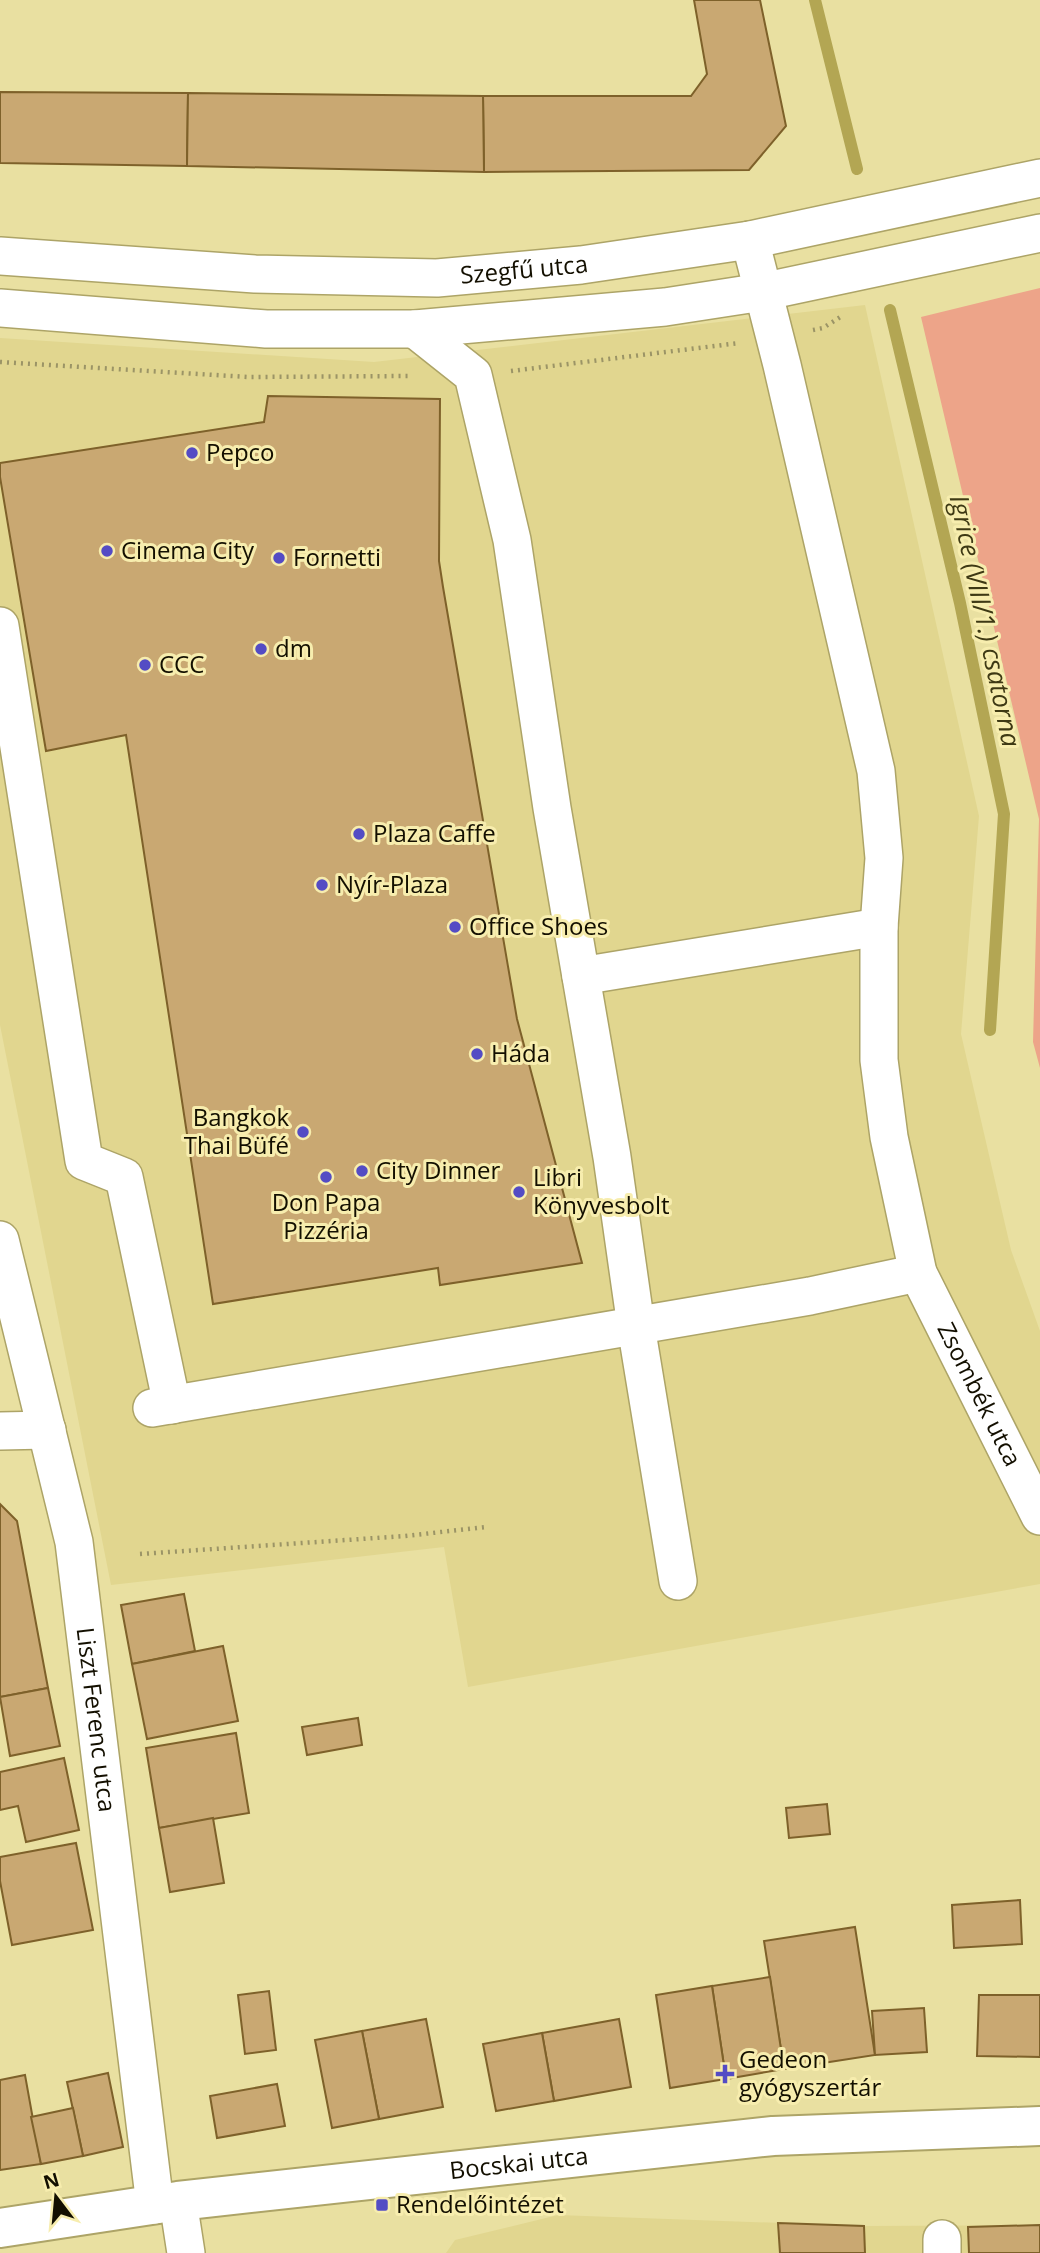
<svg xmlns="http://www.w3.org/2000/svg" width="1040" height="2253" font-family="'Open Sans',sans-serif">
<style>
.built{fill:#e1d68f}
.green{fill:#eda489}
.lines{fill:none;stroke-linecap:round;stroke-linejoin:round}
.stream{stroke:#b3a653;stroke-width:12}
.building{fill:#c9a872;stroke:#7e612a;stroke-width:2}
.minor-casing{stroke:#ada467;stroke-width:40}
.major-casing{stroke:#ada467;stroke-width:42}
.path{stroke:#9b9466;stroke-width:4.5;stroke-dasharray:2 5;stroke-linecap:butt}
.minor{stroke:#fff;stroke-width:37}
.major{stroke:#fff;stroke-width:38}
.poi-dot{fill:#544cc4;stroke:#f7edae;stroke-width:2.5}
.labels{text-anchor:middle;stroke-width:6;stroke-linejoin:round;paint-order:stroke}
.street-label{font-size:24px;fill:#130f00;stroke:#f7edae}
.poi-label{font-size:24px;fill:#130f00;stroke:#f7edae;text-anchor:start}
.water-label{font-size:26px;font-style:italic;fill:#3e3914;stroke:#f7edae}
</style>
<rect width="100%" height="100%" fill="#e9e0a1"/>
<g class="built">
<path d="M865,305L979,816L961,1034L1011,1250L1040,1331V1584L468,1687L444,1547L111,1585L0,1025V338L374,362Z"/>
<path d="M558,2215L864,2226L1040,2225V2253H446L455,2240Z"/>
</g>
<path class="green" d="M1040,288V1068L1033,1042L1039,819L921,317Z"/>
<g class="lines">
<g class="stream">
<path d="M815,0L857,169"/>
<path d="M890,310L960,603L1004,814L990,1030"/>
</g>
</g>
<g class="building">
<path d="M694,0H760L786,126L749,170L484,172L483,96H691L707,74Z"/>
<path d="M0,92L188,93L187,166L0,163Z"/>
<path d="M188,93L483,96L484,172L187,166Z"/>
<path d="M268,396L440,399L439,561L443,587L517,1019L582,1263L440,1285L438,1268L213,1304L126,735L46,751L0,477V463L264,422Z"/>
<path d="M0,1504L17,1521L48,1688L0,1697Z"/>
<path d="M184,1594L195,1651L132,1664L121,1605Z"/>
<path d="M223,1646L238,1721L147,1739L132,1664Z"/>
<path d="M48,1688L60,1746L10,1756L0,1697Z"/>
<path d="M358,1718L362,1745L307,1755L302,1727Z"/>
<path d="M236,1733L249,1813L159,1828L146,1748Z"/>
<path d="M64,1758L79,1830L26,1842L18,1806L0,1810V1772Z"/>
<path d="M827,1804L830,1834L789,1838L786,1808Z"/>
<path d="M213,1818L224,1883L170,1892L159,1828Z"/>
<path d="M76,1843L93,1930L12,1945L0,1881V1857Z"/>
<path d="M1020,1900L1022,1944L954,1948L952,1905Z"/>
<path d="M855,1927L875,2055L784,2069L764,1941Z"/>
<path d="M770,1977L784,2069L726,2079L712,1986Z"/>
<path d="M712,1986L726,2079L670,2088L656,1995Z"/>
<path d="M269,1991L276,2050L245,2054L238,1995Z"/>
<path d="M979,1995H1040V2057L977,2056Z"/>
<path d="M924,2008L927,2052L875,2055L872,2011Z"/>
<path d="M426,2019L443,2107L379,2119L362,2031Z"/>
<path d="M619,2019L631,2087L554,2101L542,2033Z"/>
<path d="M362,2031L379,2119L332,2128L315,2040Z"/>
<path d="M542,2033L554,2101L496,2111L483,2044Z"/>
<path d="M108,2073L123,2147L83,2156L67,2082Z"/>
<path d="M25,2075L41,2164L0,2170V2080Z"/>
<path d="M277,2084L285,2126L217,2138L210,2096Z"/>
<path d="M73,2108L83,2156L41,2164L31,2117Z"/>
<path d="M778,2223L864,2226L865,2253H780Z"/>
<path d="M1040,2225V2253H969L968,2227Z"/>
</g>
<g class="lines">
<defs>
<g id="minor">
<path id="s1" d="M750,240L782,365L876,771L884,858L879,927V1060L889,1137L918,1273L1040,1516"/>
<path id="s2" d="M0,256L255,274L437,278L581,265L750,240L1040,178"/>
<path d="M0,308L266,329H415L665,307L762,292L1040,233"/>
<path d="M415,329L473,375L512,540L552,808L612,1157L636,1326L678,1581"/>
<path d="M0,626L84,1161L124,1177L172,1405"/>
<path d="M581,976L879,927"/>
<path id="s3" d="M0,1240L74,1542L155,2205"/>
<path d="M152,1408L810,1296L918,1273"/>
<path d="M0,1431L47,1430"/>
<path d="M178,2201L186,2253"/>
<path d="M942,2239V2253"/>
</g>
<g id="major">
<path id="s4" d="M0,2228L178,2201L773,2136L1040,2126"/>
</g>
</defs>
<use href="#minor" class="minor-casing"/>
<use href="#major" class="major-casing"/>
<g class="path">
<path d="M813,330L823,328L842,316"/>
<path d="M0,362L248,377L412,376"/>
<path d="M511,371L739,343"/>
<path d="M140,1554L405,1536L486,1527"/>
</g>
<use href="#minor" class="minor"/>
<use href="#major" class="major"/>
</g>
<g class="poi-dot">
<circle cx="192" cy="453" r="7"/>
<circle cx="107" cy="551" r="7"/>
<circle cx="279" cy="558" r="7"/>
<circle cx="261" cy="649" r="7"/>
<circle cx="145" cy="665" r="7"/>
<circle cx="359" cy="834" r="7"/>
<circle cx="322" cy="885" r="7"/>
<circle cx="455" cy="927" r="7"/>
<circle cx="477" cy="1054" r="7"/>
<circle cx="303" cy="1132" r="7"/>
<circle cx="362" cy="1171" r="7"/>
<circle cx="326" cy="1177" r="7"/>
<circle cx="519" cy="1192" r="7"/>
<path d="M721.5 2063.5h7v7h7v7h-7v7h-7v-7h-7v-7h7z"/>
<rect x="375" y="2198" width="14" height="14" rx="3.5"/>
</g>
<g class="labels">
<g class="street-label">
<text dy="8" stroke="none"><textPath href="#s2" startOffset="525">Szegfű utca</textPath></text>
<text dy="8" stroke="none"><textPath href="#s1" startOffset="1188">Zsombék utca</textPath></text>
<text dy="8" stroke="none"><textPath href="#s3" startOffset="490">Liszt Ferenc utca</textPath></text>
<text dy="8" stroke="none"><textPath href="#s4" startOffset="523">Bocskai utca</textPath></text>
</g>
<g class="poi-label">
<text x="206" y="461">Pepco</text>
<text x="121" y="559">Cinema City</text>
<text x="293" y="566">Fornetti</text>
<text x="275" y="657">dm</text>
<text x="159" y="673">CCC</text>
<text x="373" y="842">Plaza Caffe</text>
<text x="336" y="893">Nyír-Plaza</text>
<text x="469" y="935">Office Shoes</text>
<text x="491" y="1062">Háda</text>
<text x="289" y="1126" text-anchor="end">Bangkok<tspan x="289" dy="28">Thai Büfé</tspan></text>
<text x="376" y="1179">City Dinner</text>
<text x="533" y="1186">Libri<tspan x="533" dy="28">Könyvesbolt</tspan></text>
<text x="326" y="1211" text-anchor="middle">Don Papa<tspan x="326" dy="28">Pizzéria</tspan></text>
<text x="739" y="2068">Gedeon<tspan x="739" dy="28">gyógyszertár</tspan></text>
<text x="396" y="2213">Rendelőintézet</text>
</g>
<g class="water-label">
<text transform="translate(985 621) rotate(78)" y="9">Igrice (VIII/1.) csatorna</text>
</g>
</g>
<g transform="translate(56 2197) rotate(344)" stroke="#f7edae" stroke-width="5" paint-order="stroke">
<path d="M0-5L12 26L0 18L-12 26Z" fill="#130f00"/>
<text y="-10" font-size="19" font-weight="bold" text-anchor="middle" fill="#130f00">N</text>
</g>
</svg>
